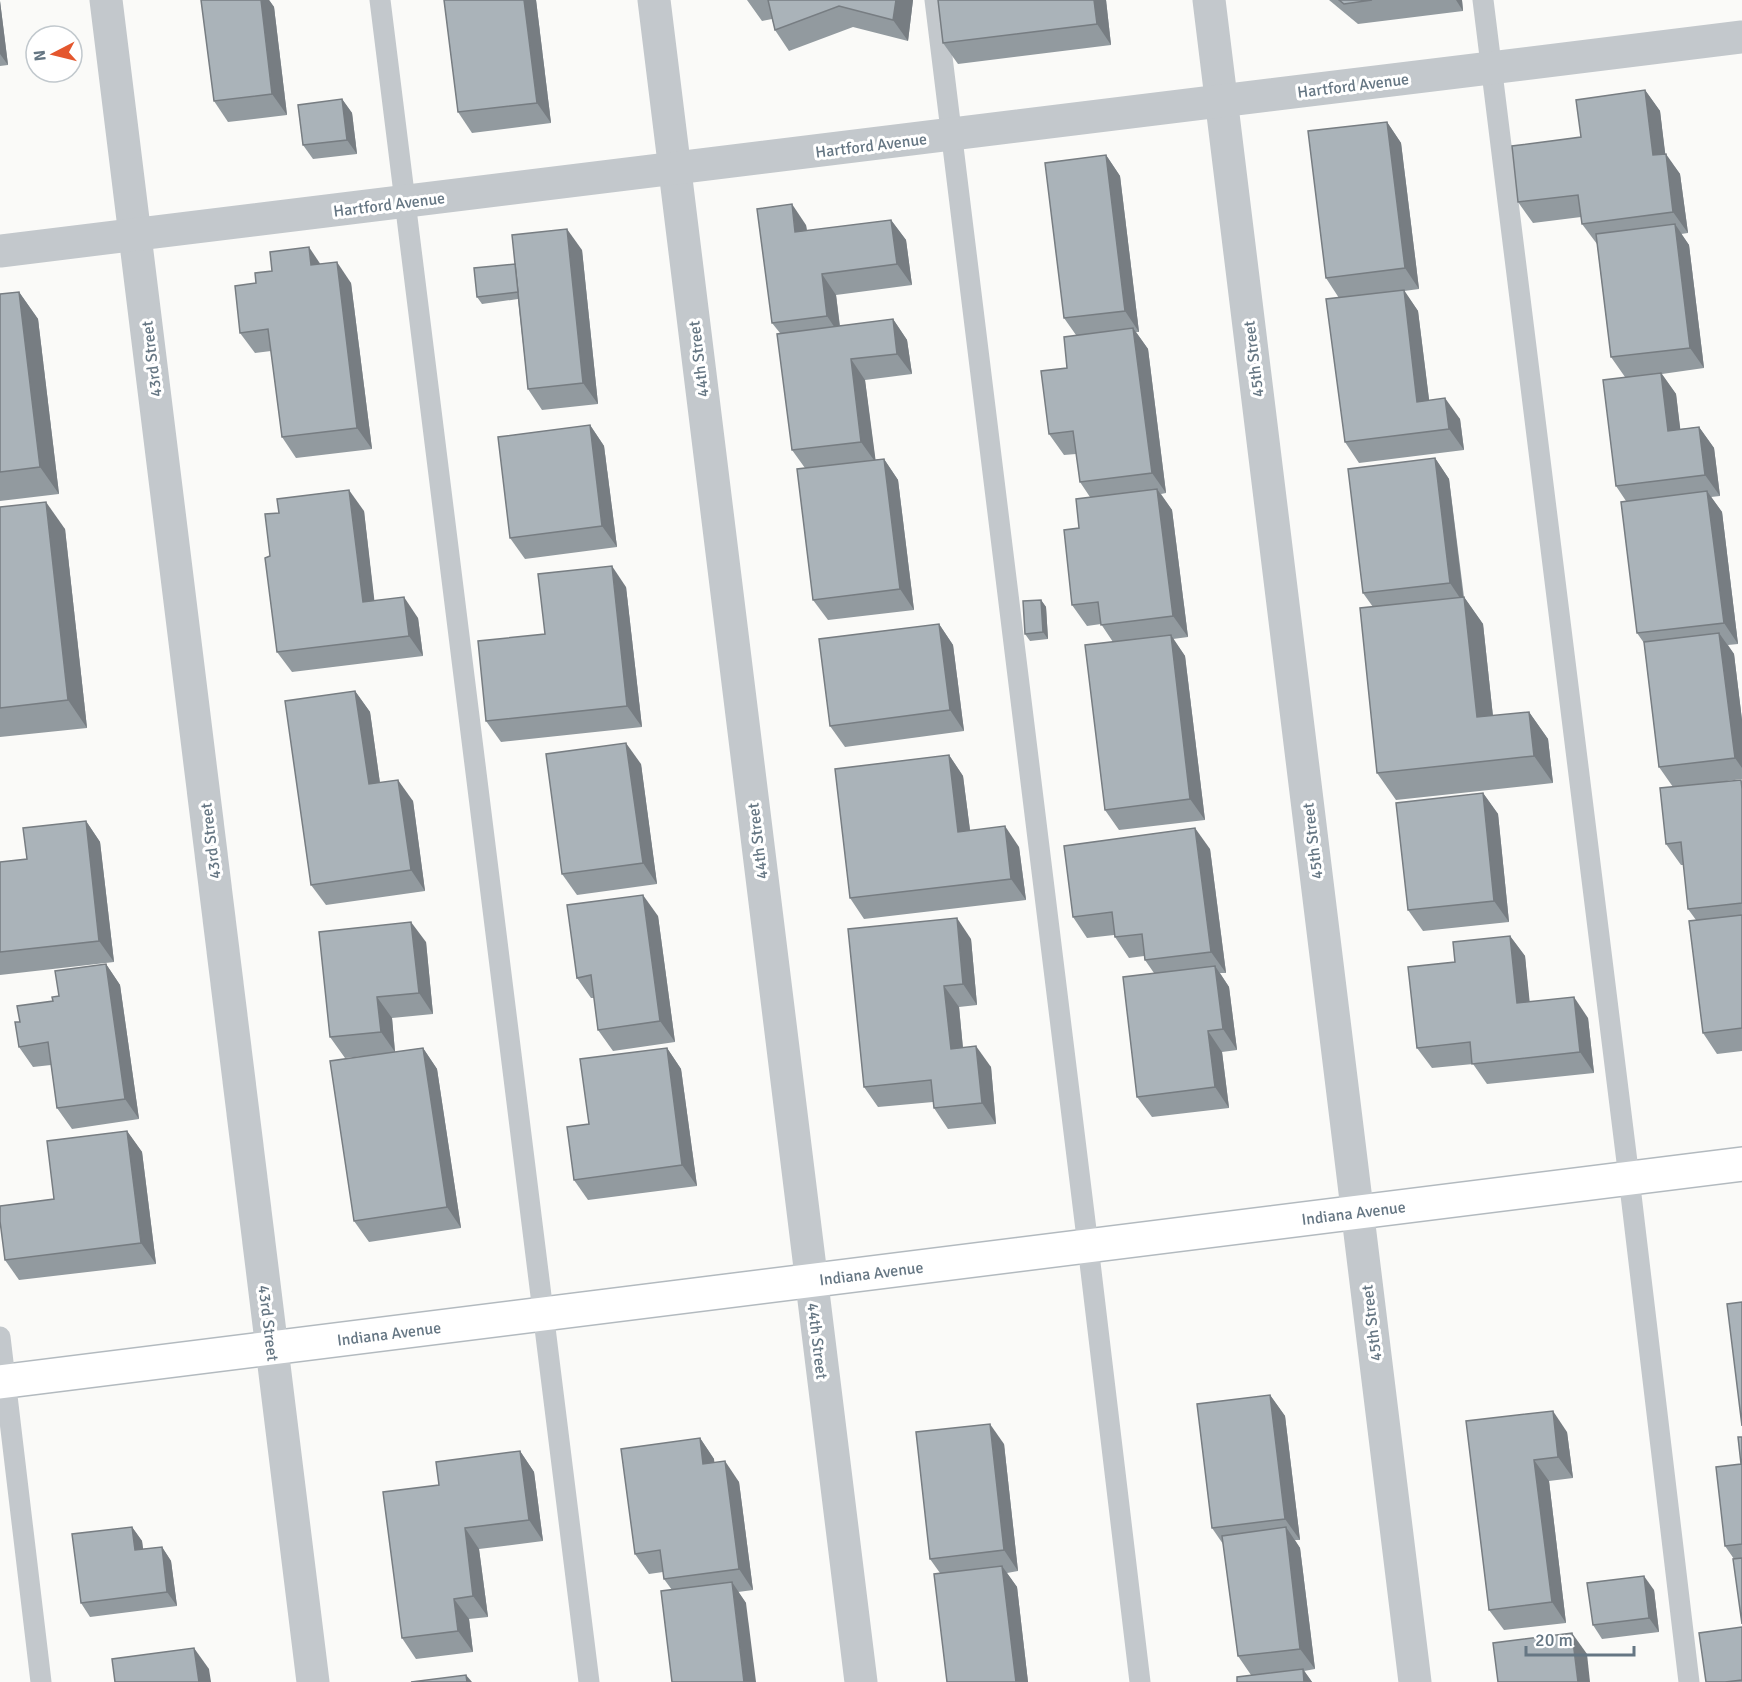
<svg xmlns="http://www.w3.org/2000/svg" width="1742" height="1682" font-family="Signika,sans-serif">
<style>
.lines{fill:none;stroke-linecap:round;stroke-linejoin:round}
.secondary-casing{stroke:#b3babf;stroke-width:36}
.lane{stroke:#c3c8cc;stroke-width:21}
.street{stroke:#c3c8cc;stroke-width:33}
.secondary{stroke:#fff;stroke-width:33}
.wall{fill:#929a9f}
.shaded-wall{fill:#777d82}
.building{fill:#aab3b9;stroke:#777d82;stroke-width:1.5}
.labels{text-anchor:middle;stroke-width:6;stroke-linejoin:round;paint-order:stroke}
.street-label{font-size:16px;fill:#657683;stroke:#fff}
</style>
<rect width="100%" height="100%" fill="#fafaf8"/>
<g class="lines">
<defs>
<g id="secondary">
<path id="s1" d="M0,1382L1742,1164"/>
</g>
</defs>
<use href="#secondary" class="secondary-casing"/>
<g class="lane">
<path d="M380,0L589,1682"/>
<path d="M935,0L1088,1246L1140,1682"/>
<path d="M1483,0L1629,1178L1689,1682"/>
<path d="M0,1337L41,1682"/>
</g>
<g class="street">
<path d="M106,0L313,1682"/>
<path d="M654,0L861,1682"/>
<path d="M1209,0L1415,1682"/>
<path d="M0,251L1742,37"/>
</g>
<use href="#secondary" class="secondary"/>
</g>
<g class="wall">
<path d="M201,0H269L274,7L287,115L228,122L214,101Z"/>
<path d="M444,0H536L551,123L472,133L458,112Z"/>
<path d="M747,0H913L908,41L853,27L789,51L775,30L772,19L762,21Z"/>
<path d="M938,0H1106L1111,45L958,64L943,43Z"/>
<path d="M1329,0H1462L1463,11L1358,24Z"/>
<path d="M0,1L8,65L0,66Z"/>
<path d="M1645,90L1660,111L1665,154L1680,174L1688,233L1681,234L1689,245L1704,368L1662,374L1676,394L1680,429L1699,427L1714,448L1720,496L1711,497L1722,512L1738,644L1728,645L1734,654L1742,720V779L1727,781H1742V1051L1717,1054L1703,1033L1696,920L1688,909L1684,865H1681L1666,844L1673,787L1659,767L1644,643L1637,633L1626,501L1616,486L1625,377L1611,357L1597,244L1582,224L1581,217L1533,223L1518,202L1581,137Z"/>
<path d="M342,99L352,113L357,154L313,159L303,145Z"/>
<path d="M1387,122L1401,143L1419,289L1404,291L1418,311L1429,400L1460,419L1464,450L1359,463L1345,442L1339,298L1326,278Z"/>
<path d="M1106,155L1120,176L1139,332H1136L1148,349L1166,493L1161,494L1172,510L1188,637L1173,639L1185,656L1205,820L1119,830L1105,810L1113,642L1101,624L1087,626L1072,605L1079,528L1090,497L1080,482L1076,454L1064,455L1049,434L1076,335L1064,318Z"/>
<path d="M891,220L906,240L912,285L836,295L840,326L893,319L907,340L912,374L865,380L875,460L884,459L898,480L914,610L828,620L813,600L805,468L792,450L780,333L772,323L806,225L807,231Z"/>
<path d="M582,250L598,404L542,410L528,389L518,299L482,304L477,297L515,264Z"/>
<path d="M321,264L351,283L372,449L296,458L282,437L271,351L255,353L240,333L256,283Z"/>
<path d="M19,292L38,319L59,494L0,501V294Z"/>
<path d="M590,425L604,446L617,547L525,559L510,538Z"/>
<path d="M1435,458L1449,479L1464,597L1483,624L1493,716L1529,712L1548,739L1553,783L1396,800L1377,773L1373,607L1363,593Z"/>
<path d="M0,507L65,529L87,728L0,737Z"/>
<path d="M364,511L374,601L418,618L423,656L292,672L277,652L270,556Z"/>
<path d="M626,587L642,727L501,742L486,721L545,634Z"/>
<path d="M1041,600L1046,607L1048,639L1030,641L1025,634Z"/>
<path d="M939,624L953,645L964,731L845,747L830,726Z"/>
<path d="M355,691L370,712L380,783L413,801L425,891L326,905L311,885Z"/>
<path d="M949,755L963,776L970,831L1019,847L1026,900L864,919L850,898Z"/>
<path d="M641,764L657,884L577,895L562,874Z"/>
<path d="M1483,793L1498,814L1509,922L1423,931L1408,910Z"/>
<path d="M86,821L100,842L114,962L0,975V862L27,859Z"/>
<path d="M1210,849L1226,973H1220L1229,987L1237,1050L1222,1052L1229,1108L1152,1117L1137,1097L1154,973L1145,960L1144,956L1129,958L1115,937L1114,935L1087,938L1073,917Z"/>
<path d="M658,916L675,1042L613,1051L598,1030L594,998H591L577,978Z"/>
<path d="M1510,936L1525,956L1529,1001L1588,1018L1594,1073L1487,1084L1473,1064L1432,1068L1417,1048L1455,962Z"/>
<path d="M971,939L977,1005L959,1007L963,1048L991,1067L996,1124L948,1129L934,1108L933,1102L878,1107L864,1087Z"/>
<path d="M426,942L433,1014L392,1018L395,1052L423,1048L437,1069L461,1228L369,1242L354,1221L375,1055L345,1058L330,1037Z"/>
<path d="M106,964L120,985L139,1119L72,1129L57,1108L51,1065L33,1067L19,1047L20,1022L53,1001L59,996Z"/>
<path d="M667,1048L681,1069L697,1186L588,1200L574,1180L589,1124Z"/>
<path d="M127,1131L142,1152L156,1264L19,1280L5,1260Z"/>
<path d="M1270,1395L1285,1416L1300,1540H1295L1300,1548L1315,1669L1304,1671L1312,1682H1237L1251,1675L1238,1656L1223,1544L1212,1528Z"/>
<path d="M1466,1421L1567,1432L1573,1478L1549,1481L1566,1623L1504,1630L1489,1610Z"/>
<path d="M1742,1437V1624L1734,1559L1725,1546L1741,1464Z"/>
<path d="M700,1438L714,1459V1462L739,1482L753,1590L738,1592L746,1603L672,1590L664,1579L663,1572L649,1574L635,1554Z"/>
<path d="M1004,1444L1018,1571L1007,1573L1017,1587L1028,1682H947L940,1573L930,1559Z"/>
<path d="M520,1451L534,1472L543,1541L479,1549L488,1617L469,1619L473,1652L416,1659L402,1638L439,1485Z"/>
<path d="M132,1527L142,1541L143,1549L162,1547L171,1561L177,1606L90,1617L81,1603Z"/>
<path d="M1654,1590L1659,1632L1602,1639L1593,1625Z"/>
<path d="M1742,1627V1682H1706Z"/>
</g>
<g class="shaded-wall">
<path d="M261,0H269L274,7L287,115L272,94Z"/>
<path d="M524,0H536L551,123L537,103Z"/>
<path d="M896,0H913L908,41L893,20Z"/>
<path d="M1094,0H1106L1111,45L1097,24Z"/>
<path d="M1456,0H1462L1463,11Z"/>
<path d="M0,1L8,65L0,54Z"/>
<path d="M1645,90L1660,111L1668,176L1653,155Z"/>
<path d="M342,99L352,113L357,154L347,140Z"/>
<path d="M1387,122L1401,143L1419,289L1405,268Z"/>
<path d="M1666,154L1680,174L1688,233L1673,212Z"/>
<path d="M1106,155L1120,176L1139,332L1125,311Z"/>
<path d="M792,204L806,225L810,253L795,232Z"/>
<path d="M891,220L906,240L912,285L897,264Z"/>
<path d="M1675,224L1689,245L1704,368L1690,348Z"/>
<path d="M567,229L582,250L598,404L583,383Z"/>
<path d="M309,247L323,268L311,265Z"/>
<path d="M337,262L351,283L372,449L357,428Z"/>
<path d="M822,274L836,295L841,337L827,316Z"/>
<path d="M1404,290L1418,311L1432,423L1417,402Z"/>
<path d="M19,292L38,319L59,494L40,467Z"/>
<path d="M893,319L907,340L912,374L897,354Z"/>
<path d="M1133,328L1148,349L1166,493L1152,473Z"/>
<path d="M851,359L865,380L876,463L861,442Z"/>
<path d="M1661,373L1676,394L1683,451L1668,431Z"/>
<path d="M1445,398L1460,419L1464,450L1449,429Z"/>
<path d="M590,425L604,446L617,547L602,526Z"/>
<path d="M1699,427L1714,448L1720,496L1705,475Z"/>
<path d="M1435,458L1449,479L1464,604L1450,583Z"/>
<path d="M884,459L898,480L914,610L900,589Z"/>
<path d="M1157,489L1172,510L1188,637L1173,616Z"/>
<path d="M349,490L364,511L377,623L363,602Z"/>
<path d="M1707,491L1722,512L1738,644L1724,623Z"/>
<path d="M46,502L65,529L87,728L68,700Z"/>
<path d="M612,566L626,587L642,727L627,706Z"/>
<path d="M404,597L418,618L423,656L409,636Z"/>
<path d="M1464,597L1483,624L1496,745L1477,717Z"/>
<path d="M1041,600L1046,607L1048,639L1043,632Z"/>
<path d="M939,624L953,645L964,731L950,710Z"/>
<path d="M1719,633L1734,654L1742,720V768L1735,758Z"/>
<path d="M1171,635L1185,656L1205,820L1190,799Z"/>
<path d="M355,691L370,712L383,805L369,784Z"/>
<path d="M1529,712L1548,739L1553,783L1534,756Z"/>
<path d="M626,743L641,764L657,884L643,863Z"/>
<path d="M949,755L963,776L973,853L958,832Z"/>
<path d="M398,780L413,801L425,891L411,870Z"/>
<path d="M1483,793L1498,814L1509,922L1494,901Z"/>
<path d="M86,821L100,842L114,962L99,941Z"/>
<path d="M1005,826L1019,847L1026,900L1011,879Z"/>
<path d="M1195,828L1210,849L1226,973L1211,952Z"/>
<path d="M643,895L658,916L675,1042L660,1021Z"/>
<path d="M957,918L971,939L977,1005L963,984Z"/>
<path d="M411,922L426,942L433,1014L419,993Z"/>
<path d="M1510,936L1525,956L1532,1024L1517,1003Z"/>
<path d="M106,964L120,985L139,1119L125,1099Z"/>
<path d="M1215,966L1229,987L1237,1050L1223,1029Z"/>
<path d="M944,986L959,1007L965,1070L951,1049Z"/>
<path d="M377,997L392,1018L395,1052L381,1032Z"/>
<path d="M1574,997L1588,1018L1594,1073L1580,1052Z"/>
<path d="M1208,1031L1222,1052L1229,1108L1215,1087Z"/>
<path d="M976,1046L991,1067L996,1124L982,1103Z"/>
<path d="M423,1048L437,1069L461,1228L447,1207Z"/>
<path d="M667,1048L681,1069L697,1186L682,1165Z"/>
<path d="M127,1131L142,1152L156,1264L141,1243Z"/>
<path d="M1270,1395L1285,1416L1300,1540L1285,1519Z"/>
<path d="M1553,1411L1567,1432L1573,1478L1558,1457Z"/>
<path d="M990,1424L1004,1444L1018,1571L1004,1550Z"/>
<path d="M700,1438L714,1459L717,1485L703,1464Z"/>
<path d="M520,1451L534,1472L543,1541L529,1520Z"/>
<path d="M1534,1460L1549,1481L1566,1623L1552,1602Z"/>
<path d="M725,1461L739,1482L753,1590L739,1569Z"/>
<path d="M132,1527L142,1541L145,1564L135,1550Z"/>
<path d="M1286,1527L1300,1548L1315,1669L1300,1649Z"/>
<path d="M465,1528L479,1549L488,1617L473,1596Z"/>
<path d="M162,1547L171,1561L177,1606L167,1592Z"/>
<path d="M1002,1566L1017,1587L1028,1682H1016Z"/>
<path d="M1644,1576L1654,1590L1659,1632L1649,1618Z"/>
<path d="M732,1582L746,1603L756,1682H744Z"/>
<path d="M454,1599L469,1619L473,1652L458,1631Z"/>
<path d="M1572,1633L1587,1654L1590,1682H1578Z"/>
<path d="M194,1648L209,1669L211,1682H199Z"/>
<path d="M1303,1669L1312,1682H1304Z"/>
<path d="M466,1675L472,1682H467Z"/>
</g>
<g class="building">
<path d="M201,0H261L272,94L214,101Z"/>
<path d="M444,0H524L537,103L458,112Z"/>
<path d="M768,0H896L893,20L839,6L775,30Z"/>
<path d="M938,0H1094L1097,24L943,43Z"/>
<path d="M1339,0H1372L1344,4Z"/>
<path d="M1645,90L1653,155L1666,154L1673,212L1582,224L1578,195L1518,202L1512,146L1581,137L1576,100Z"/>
<path d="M342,99L347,140L303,145L298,105Z"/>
<path d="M1387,122L1405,268L1326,278L1308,131Z"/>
<path d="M1106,155L1125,311L1064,318L1045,163Z"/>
<path d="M792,204L795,232L891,220L897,264L822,274L827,316L772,323L757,209Z"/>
<path d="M1675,224L1690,348L1611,357L1596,234Z"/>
<path d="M567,229L583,383L528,389L512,235Z"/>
<path d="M309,247L311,265L337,262L357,428L282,437L268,329L240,333L235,286L256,283L255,273L272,271L270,252Z"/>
<path d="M515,264L518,292L477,297L474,268Z"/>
<path d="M1404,290L1417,402L1445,398L1449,429L1345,442L1326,299Z"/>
<path d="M19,292L40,467L0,472V294Z"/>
<path d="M893,319L897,354L851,359L861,442L792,450L777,334Z"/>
<path d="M1133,328L1152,473L1080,482L1073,431L1049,434L1041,371L1067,368L1064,337Z"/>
<path d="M1661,373L1668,431L1699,427L1705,475L1616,486L1603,380Z"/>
<path d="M590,425L602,526L510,538L498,437Z"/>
<path d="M1435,458L1450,583L1363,593L1348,469Z"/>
<path d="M884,459L900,589L813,600L797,469Z"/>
<path d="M1157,489L1173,616L1101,625L1098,602L1072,605L1064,530L1079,528L1076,499Z"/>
<path d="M349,490L363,602L404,597L409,636L277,652L265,558L270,556L265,514L279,513L277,499Z"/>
<path d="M1707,491L1724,623L1637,633L1621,502Z"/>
<path d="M46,502L68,700L0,708V507Z"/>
<path d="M612,566L627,706L486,721L478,641L545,634L538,574Z"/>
<path d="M1464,597L1477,717L1529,712L1534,756L1377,773L1360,608Z"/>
<path d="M1041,600L1043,632L1025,634L1023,601Z"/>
<path d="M939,624L950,710L830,726L819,639Z"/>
<path d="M1719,633L1735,758L1659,767L1644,642Z"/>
<path d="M1171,635L1190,799L1105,810L1085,645Z"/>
<path d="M355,691L369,784L398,780L411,870L311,885L285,701Z"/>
<path d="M626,743L643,863L562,874L546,754Z"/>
<path d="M949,755L958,832L1005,826L1011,879L850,898L835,769Z"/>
<path d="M1741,780L1742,789V903L1688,909L1681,842L1666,844L1660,788Z"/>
<path d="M1483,793L1494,901L1408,910L1396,803Z"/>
<path d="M86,821L99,941L0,952V862L27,859L23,828Z"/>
<path d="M1195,828L1211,952L1145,960L1142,934L1115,937L1112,912L1073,917L1064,846Z"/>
<path d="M643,895L660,1021L598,1030L591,975L577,978L567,905Z"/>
<path d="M1742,915V1028L1703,1033L1689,921Z"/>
<path d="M957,918L963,984L944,986L951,1049L976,1046L982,1103L934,1108L931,1080L864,1087L848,929Z"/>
<path d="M411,922L419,993L377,997L381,1032L330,1037L319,932Z"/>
<path d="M1510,936L1517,1003L1574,997L1580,1052L1472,1064L1470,1042L1417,1048L1408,967L1455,962L1453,942Z"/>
<path d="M106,964L125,1099L57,1108L48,1042L19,1047L15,1022H20L17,1006L53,1001L52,997L59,996L55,971Z"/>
<path d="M1215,966L1223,1029L1208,1031L1215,1087L1137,1097L1123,977Z"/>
<path d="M423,1048L447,1207L354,1221L330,1061Z"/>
<path d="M667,1048L682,1165L574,1180L567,1127L589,1124L580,1059Z"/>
<path d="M127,1131L141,1243L5,1260L0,1221V1206L54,1199L47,1141Z"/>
<path d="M1742,1302V1426L1727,1304Z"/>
<path d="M1270,1395L1285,1519L1212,1528L1197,1404Z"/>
<path d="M1553,1411L1558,1457L1534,1460L1552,1602L1489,1610L1466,1421Z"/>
<path d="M990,1424L1004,1550L930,1559L916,1432Z"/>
<path d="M1738,1437H1742V1544L1725,1546L1716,1467L1741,1464Z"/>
<path d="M700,1438L703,1464L725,1461L739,1569L664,1579L660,1550L635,1554L621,1449Z"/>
<path d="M520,1451L529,1520L465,1528L473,1596L454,1599L458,1631L402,1638L383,1492L439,1485L436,1462Z"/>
<path d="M132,1527L135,1550L162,1547L167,1592L81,1603L72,1534Z"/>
<path d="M1286,1527L1300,1649L1238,1656L1222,1536Z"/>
<path d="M1742,1558V1624L1733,1559Z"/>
<path d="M1002,1566L1016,1682H947L934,1574Z"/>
<path d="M1644,1576L1649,1618L1593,1625L1587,1583Z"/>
<path d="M732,1582L744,1682H672L661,1591Z"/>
<path d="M1742,1627V1680L1725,1682H1706L1699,1633Z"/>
<path d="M1572,1633L1578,1682H1498L1493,1643Z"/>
<path d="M194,1648L199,1682H115L112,1659Z"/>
<path d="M1303,1669L1304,1682H1237V1677Z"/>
<path d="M466,1675L467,1682H411Z"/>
</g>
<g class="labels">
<g class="street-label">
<text transform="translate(1353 85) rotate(-7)" y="6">Hartford Avenue</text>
<text transform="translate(871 145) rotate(-7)" y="6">Hartford Avenue</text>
<text transform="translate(389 204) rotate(-7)" y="6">Hartford Avenue</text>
<text transform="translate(151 359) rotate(-97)" y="6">43rd Street</text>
<text transform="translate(698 359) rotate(-97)" y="6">44th Street</text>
<text transform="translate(1253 359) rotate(-97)" y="6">45th Street</text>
<text transform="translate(210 841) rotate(-97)" y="6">43rd Street</text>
<text transform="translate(757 841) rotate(-97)" y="6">44th Street</text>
<text transform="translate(1312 841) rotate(-97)" y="6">45th Street</text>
<text dy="6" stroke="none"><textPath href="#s1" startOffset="1364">Indiana Avenue</textPath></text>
<text dy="6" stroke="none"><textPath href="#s1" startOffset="878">Indiana Avenue</textPath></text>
<text transform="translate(269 1323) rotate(83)" y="6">43rd Street</text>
<text transform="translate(1371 1323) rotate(-97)" y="6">45th Street</text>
<text dy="6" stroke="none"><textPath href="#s1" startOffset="392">Indiana Avenue</textPath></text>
<text transform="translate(818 1341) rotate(83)" y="6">44th Street</text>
</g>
</g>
<g transform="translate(54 54) rotate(263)"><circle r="28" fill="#ffffff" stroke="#c1c8cd" stroke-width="1.5"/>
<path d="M0-4.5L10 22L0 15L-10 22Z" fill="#e4572e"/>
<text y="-9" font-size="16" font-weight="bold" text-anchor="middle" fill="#657683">N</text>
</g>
<path d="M1526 1646v9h108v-9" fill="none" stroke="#657683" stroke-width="3"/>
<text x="1535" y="1646" font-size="18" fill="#657683" stroke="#ffffff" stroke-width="4.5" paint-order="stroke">20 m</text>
</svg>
